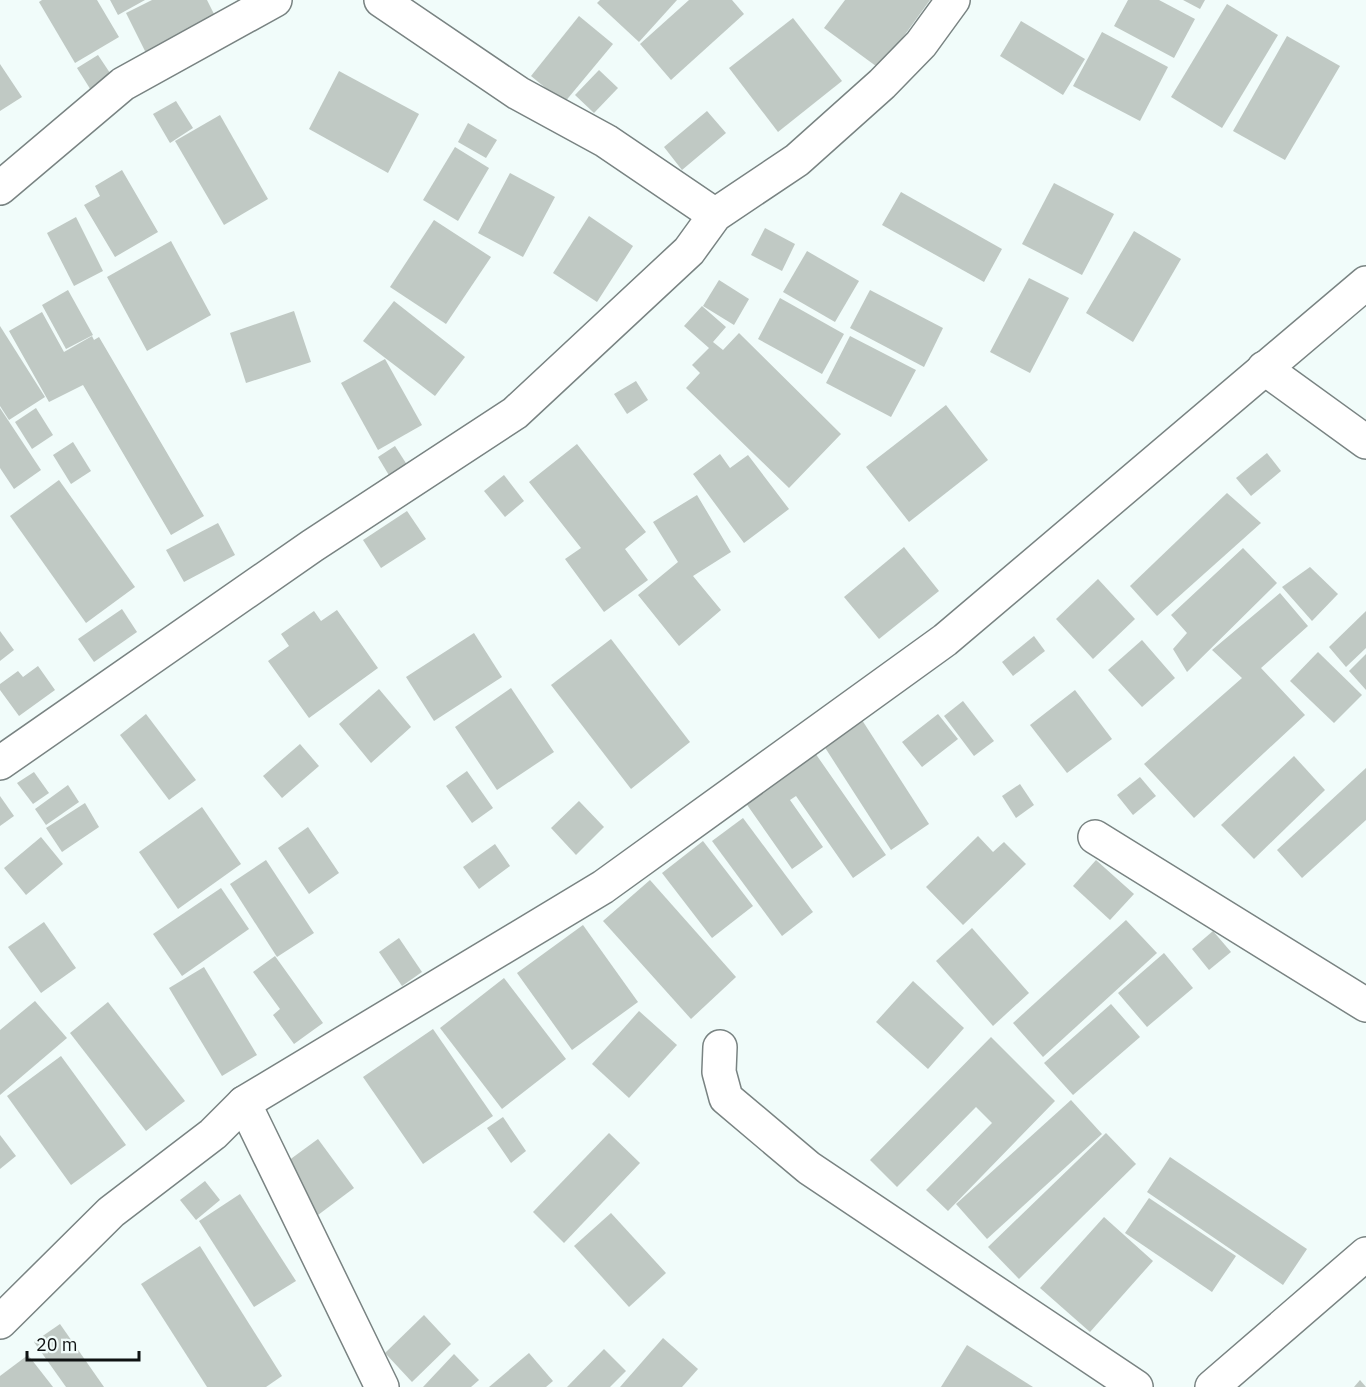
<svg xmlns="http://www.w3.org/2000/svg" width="1366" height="1387" font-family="'IBM Plex Sans',sans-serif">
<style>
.building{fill:#c0c9c4}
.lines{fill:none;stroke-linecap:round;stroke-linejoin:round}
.street-casing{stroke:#798382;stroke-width:36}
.street{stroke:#fff;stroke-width:33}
</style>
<rect width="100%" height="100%" fill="#f1fcfa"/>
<g class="building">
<path d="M42,0H97L119,37L75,63L39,2Z"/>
<path d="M110,0H145L118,15Z"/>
<path d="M152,0H207L221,28L152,65L126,13Z"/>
<path d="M600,0H677L639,42L597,3Z"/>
<path d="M689,0H732L744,14L671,80L640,44Z"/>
<path d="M845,0H930L880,69L824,28Z"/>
<path d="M1128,0H1159L1195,19L1174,58L1114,26Z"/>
<path d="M1183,0H1205L1200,9Z"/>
<path d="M1227,4L1278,35L1222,128L1171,97Z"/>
<path d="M579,16L613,44L564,103L531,76Z"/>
<path d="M793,18L842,81L778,132L729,68Z"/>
<path d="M1021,21L1085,59L1063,95L1000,56Z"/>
<path d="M1102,32L1168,67L1140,121L1073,86Z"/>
<path d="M1287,36L1340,66L1285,160L1233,131Z"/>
<path d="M98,55L116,82L94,95L77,68Z"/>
<path d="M0,64L22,97L0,111Z"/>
<path d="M599,70L618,88L594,113L575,95Z"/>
<path d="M339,71L419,114L388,173L309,129Z"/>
<path d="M176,101L193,128L170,143L153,114Z"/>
<path d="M707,111L726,133L682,170L664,147Z"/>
<path d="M220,115L268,199L224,225L175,141Z"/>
<path d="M468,123L497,140L486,158L458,142Z"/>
<path d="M455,147L489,168L458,221L423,200Z"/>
<path d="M122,170L158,232L115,257L84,205L100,196L95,186Z"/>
<path d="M510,173L555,197L523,257L478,233Z"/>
<path d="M1054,183L1114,214L1082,275L1022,244Z"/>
<path d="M901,192L1002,249L984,282L882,225Z"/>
<path d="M589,216L633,246L597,302L553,273Z"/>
<path d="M76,217L103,271L74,286L47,233Z"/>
<path d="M434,220L491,257L446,324L390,287Z"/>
<path d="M765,228L795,244L782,271L751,255Z"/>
<path d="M1134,231L1181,259L1133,342L1086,313Z"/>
<path d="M171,241L211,315L147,351L107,277Z"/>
<path d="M807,251L859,281L835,322L783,292Z"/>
<path d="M1029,278L1069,298L1030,373L990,352Z"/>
<path d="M719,280L749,299L734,325L703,306Z"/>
<path d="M68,290L93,335L66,349L42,305Z"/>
<path d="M870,290L943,328L924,367L850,328Z"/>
<path d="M780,298L844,334L822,374L758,339Z"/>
<path d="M394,301L465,357L435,396L363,341Z"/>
<path d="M702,306L726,327L713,342L723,350L739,333L841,434L789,488L686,388L700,373L692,365L709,348L684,326Z"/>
<path d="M294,311L311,362L246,383L230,333Z"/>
<path d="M42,312L64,352L92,336L94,340L99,337L204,516L171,535L83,385L49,402L9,331Z"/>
<path d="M0,326L45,397L9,420L0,406Z"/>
<path d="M850,336L916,370L891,417L826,383Z"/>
<path d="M385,359L422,425L378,450L341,383Z"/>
<path d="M636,381L648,400L627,414L614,394Z"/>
<path d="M946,405L988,460L909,522L866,467Z"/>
<path d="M0,408L41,470L14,489L0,468Z"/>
<path d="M36,408L53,435L32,449L15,422Z"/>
<path d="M73,442L91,471L71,484L53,455Z"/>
<path d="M577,444L646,532L625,549L648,580L604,612L565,559L581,548L529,482Z"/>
<path d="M395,446L411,471L393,482L378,457Z"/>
<path d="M1267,453L1281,471L1251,496L1236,478Z"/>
<path d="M720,454L730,468L748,455L789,509L744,543L693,474Z"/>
<path d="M504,475L524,501L505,517L484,491Z"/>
<path d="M59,480L135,587L86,623L10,516Z"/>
<path d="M1227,493L1261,523L1157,616L1130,586Z"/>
<path d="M697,495L731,552L693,576L721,610L679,646L638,595L678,562L653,522Z"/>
<path d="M407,511L426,539L381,568L363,540Z"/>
<path d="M218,523L235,555L184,582L166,550Z"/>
<path d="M904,547L939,591L879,639L844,597Z"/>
<path d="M1243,548L1277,583L1187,672L1173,649L1187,633L1171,615Z"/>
<path d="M1310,567L1338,594L1312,621L1282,587Z"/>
<path d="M1098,579L1135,619L1093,659L1056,619Z"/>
<path d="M1280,593L1308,626L1261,668L1305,715L1194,818L1144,764L1242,678L1212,650Z"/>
<path d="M122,609L137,632L94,662L78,639Z"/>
<path d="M337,610L378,668L309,718L268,661L289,646L281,634L314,611L321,621Z"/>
<path d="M1366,611V648L1346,667L1329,647Z"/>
<path d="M0,631L14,650L0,661Z"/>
<path d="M474,633L502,677L434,721L406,677Z"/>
<path d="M1034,636L1045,651L1013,676L1002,662Z"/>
<path d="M611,639L690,742L631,789L551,685Z"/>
<path d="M1142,640L1175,678L1142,707L1108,670Z"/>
<path d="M1318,652L1362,695L1334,723L1290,681Z"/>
<path d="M1366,654V690L1349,671Z"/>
<path d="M38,666L55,690L19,716L0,690V684L18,671L23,677Z"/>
<path d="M511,688L554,752L497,790L455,727Z"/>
<path d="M379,689L411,727L371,763L339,724Z"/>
<path d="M1075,690L1112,739L1067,773L1030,725Z"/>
<path d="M963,701L994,741L974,756L944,716Z"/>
<path d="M146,714L196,780L169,800L120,735Z"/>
<path d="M938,714L958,739L922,767L902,742Z"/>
<path d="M862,720L929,824L891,850L824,746Z"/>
<path d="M300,744L319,766L282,798L263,776Z"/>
<path d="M813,750L886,855L853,878L796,796L790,800L823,847L792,869L743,799Z"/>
<path d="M1294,756L1325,790L1254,859L1221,825Z"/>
<path d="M1366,768V820L1302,878L1277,850Z"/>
<path d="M467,771L493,808L472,823L446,786Z"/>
<path d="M34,772L49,793L33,804L17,783Z"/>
<path d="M1140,777L1156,796L1133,815L1117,795Z"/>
<path d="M1020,784L1034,805L1016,818L1002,796Z"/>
<path d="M68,785L79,802L46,825L35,809Z"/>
<path d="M0,796L14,816L0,826Z"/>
<path d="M579,801L604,827L576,855L551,828Z"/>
<path d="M85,803L99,827L62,852L46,828Z"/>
<path d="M202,807L241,864L178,909L139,852Z"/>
<path d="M743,818L813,912L782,936L712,841Z"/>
<path d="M308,827L339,873L309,894L278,848Z"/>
<path d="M978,836L993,852L1004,842L1026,864L963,925L926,887Z"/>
<path d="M41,837L63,864L26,895L4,868Z"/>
<path d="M703,841L753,906L712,938L662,873Z"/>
<path d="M495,844L510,866L479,889L463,867Z"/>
<path d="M266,860L314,933L277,957L230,884Z"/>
<path d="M1096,860L1134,894L1110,920L1073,886Z"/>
<path d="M650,880L736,977L691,1019L603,921Z"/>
<path d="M221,888L249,929L182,976L153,934Z"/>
<path d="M1126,920L1157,953L1043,1057L1013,1023Z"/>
<path d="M44,922L76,968L41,993L8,947Z"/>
<path d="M583,925L638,1002L572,1050L517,973Z"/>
<path d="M972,928L1029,993L993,1026L936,961Z"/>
<path d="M1213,931L1231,952L1209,970L1192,949Z"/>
<path d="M399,938L422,972L402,986L379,952Z"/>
<path d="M1164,953L1193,988L1147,1027L1118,993Z"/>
<path d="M275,956L323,1023L294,1044L273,1015L280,1009L253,972Z"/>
<path d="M204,967L257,1055L222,1076L169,988Z"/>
<path d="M504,978L566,1059L502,1109L440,1028Z"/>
<path d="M913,981L964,1028L928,1069L876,1022Z"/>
<path d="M35,1001L67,1038L0,1095V1030Z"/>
<path d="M108,1002L185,1101L146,1131L70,1033Z"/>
<path d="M1111,1004L1140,1037L1073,1095L1044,1063Z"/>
<path d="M639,1011L677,1045L629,1098L592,1064Z"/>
<path d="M433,1029L493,1116L423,1164L363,1077Z"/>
<path d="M991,1037L1055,1101L948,1211L926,1190L992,1123L976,1107L897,1187L870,1160Z"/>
<path d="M61,1056L126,1145L71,1185L7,1096Z"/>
<path d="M1071,1100L1102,1134L987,1239L956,1204Z"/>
<path d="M503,1117L526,1151L511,1163L487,1128Z"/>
<path d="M609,1133L640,1163L564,1243L533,1212Z"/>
<path d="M1106,1133L1136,1164L1019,1279L988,1247Z"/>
<path d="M0,1135L16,1156L0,1169Z"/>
<path d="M318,1139L354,1188L314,1218L277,1169Z"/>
<path d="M1170,1157L1307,1249L1283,1285L1147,1192Z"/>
<path d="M205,1181L220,1200L196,1220L180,1200Z"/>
<path d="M240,1194L296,1281L254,1307L199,1221Z"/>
<path d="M1149,1198L1236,1256L1212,1292L1125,1233Z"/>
<path d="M611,1213L666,1273L629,1307L574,1246Z"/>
<path d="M1104,1217L1153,1261L1090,1332L1040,1288Z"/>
<path d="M200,1246L282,1376L266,1387H207L141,1284Z"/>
<path d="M424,1315L451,1344L412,1382L385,1353Z"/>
<path d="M60,1324L104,1387H66L34,1342Z"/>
<path d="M663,1338L698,1369L682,1387H620Z"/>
<path d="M967,1345L1033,1387H941Z"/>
<path d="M604,1349L626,1371L610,1387H567Z"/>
<path d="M529,1353L553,1381L546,1387H489Z"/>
<path d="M454,1354L479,1380L471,1387H423Z"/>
<path d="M28,1355L53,1387H0V1376Z"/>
<path d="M1360,1380L1366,1387H1354Z"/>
</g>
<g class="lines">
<defs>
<g id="street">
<path d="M381,0L518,93L606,141L715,215"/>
<path d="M0,188L123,84L275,0"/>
<path d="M1264,368L1366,442"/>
<path d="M0,763L312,546L515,413L689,251L715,215L797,160L882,84L921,44L953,0"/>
<path d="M1095,837L1366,1005"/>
<path d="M720,1047L719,1072L726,1098L809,1168L1136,1387"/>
<path d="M244,1103L382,1387"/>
<path d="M0,1322L111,1212L213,1134L244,1103L603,887L945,640L1366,283"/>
<path d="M1212,1387L1366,1254"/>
</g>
</defs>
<use href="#street" class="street-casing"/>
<use href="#street" class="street"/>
</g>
<path d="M27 1351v9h112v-9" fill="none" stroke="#0f1212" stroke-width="3"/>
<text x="36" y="1351" font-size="18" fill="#0f1212" stroke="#f1fcfa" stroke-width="4.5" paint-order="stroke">20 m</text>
</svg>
